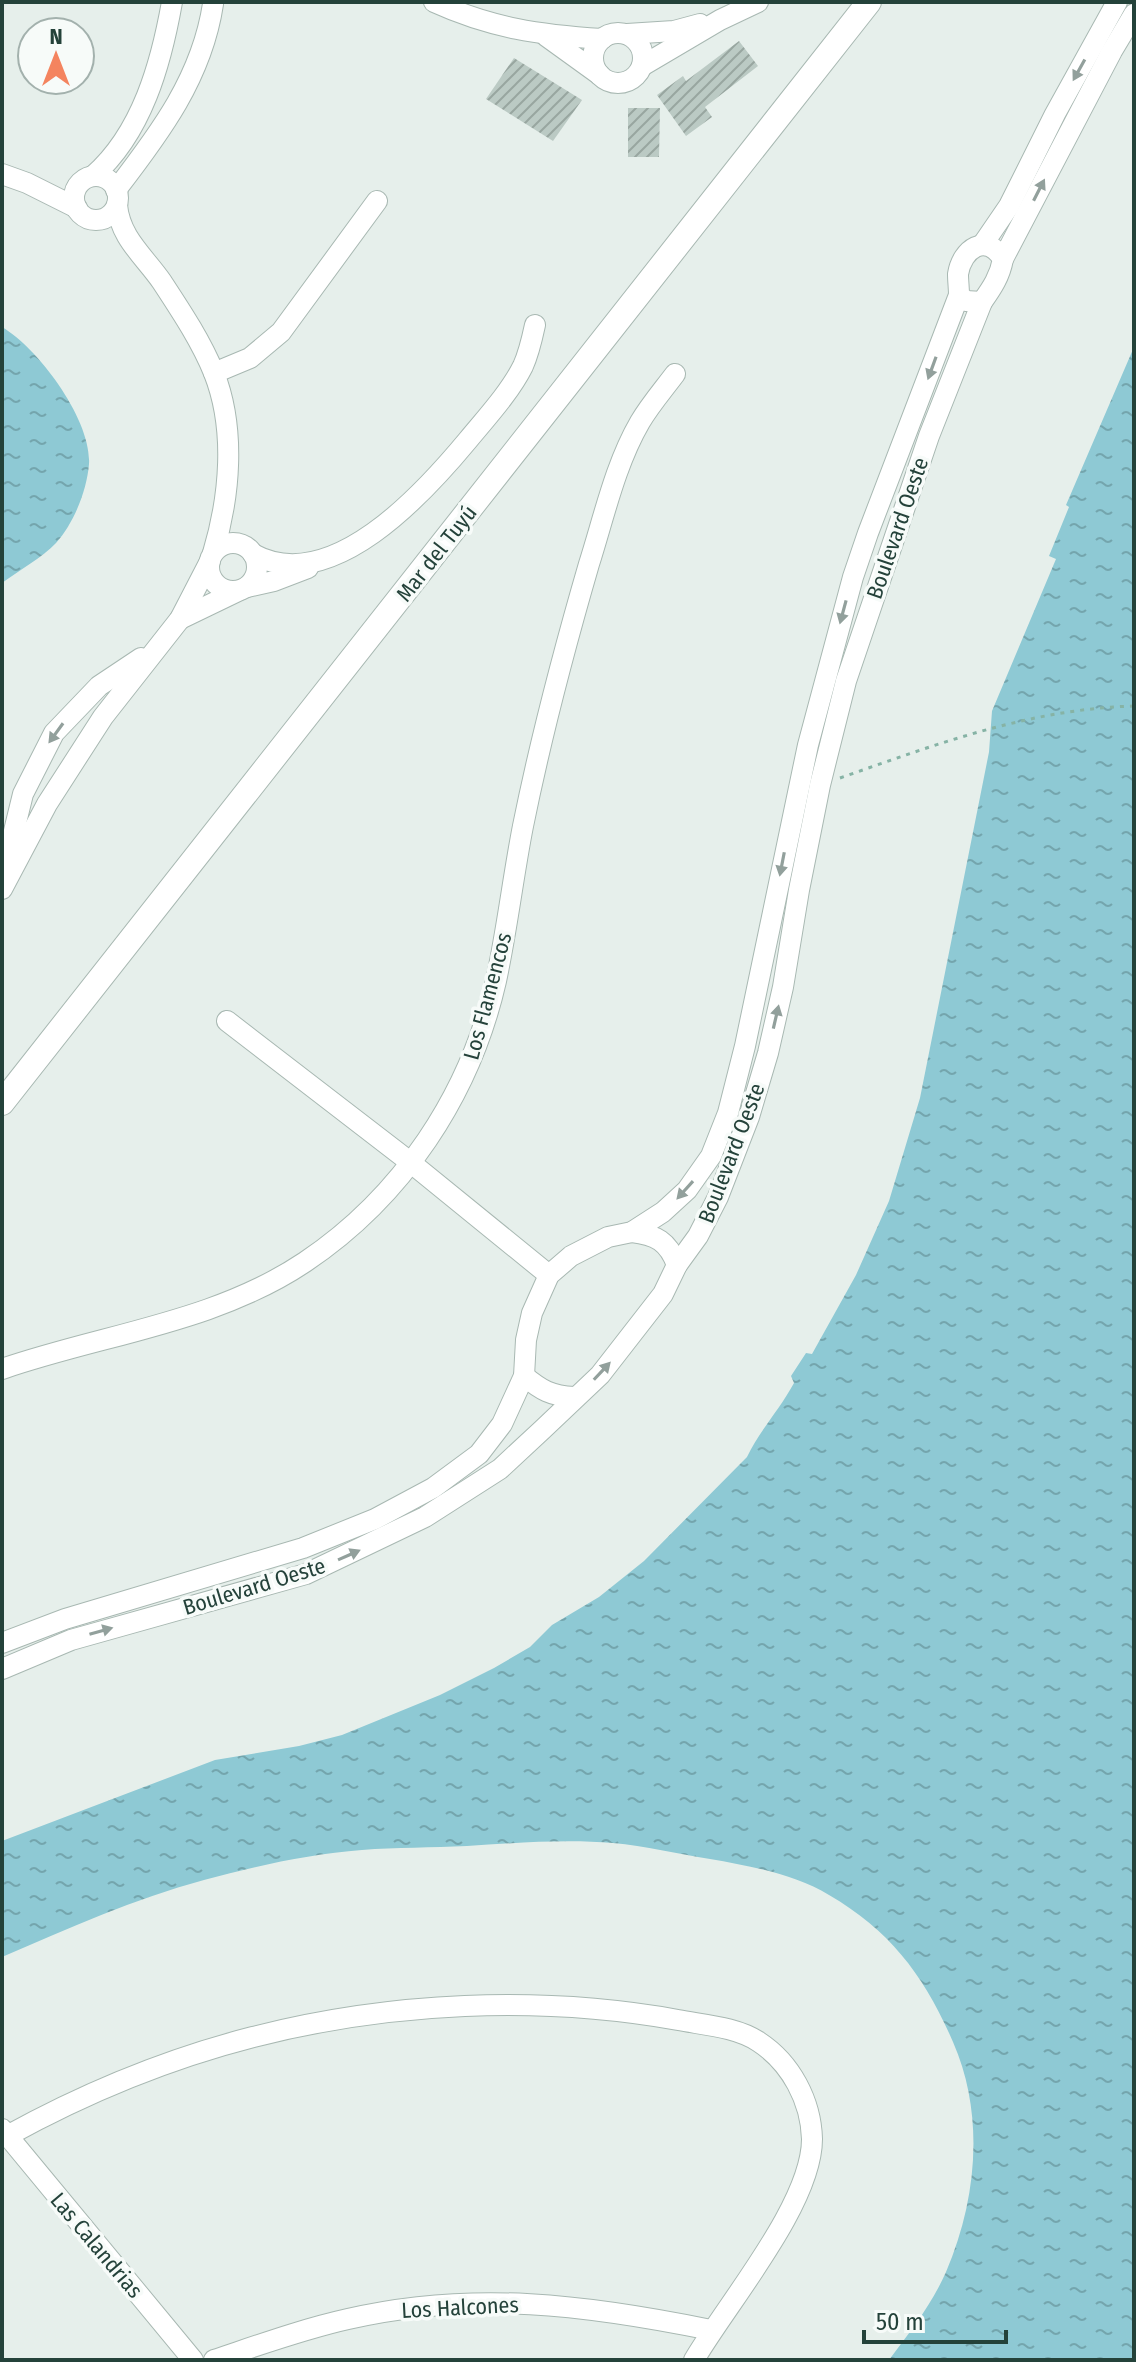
<svg xmlns="http://www.w3.org/2000/svg" width="1136" height="2362" font-family="'Fira Sans Condensed',sans-serif">
<style>
.water{fill:url(#water-ripples)}
.building{fill:url(#building-hatch)}
.lines{fill:none;stroke-linecap:round;stroke-linejoin:round}
.minor-casing{stroke:#a8b8b2;stroke-width:22}
.tertiary-casing{stroke:#a8b8b2;stroke-width:26}
.path{stroke:#86b3a5;stroke-width:3;stroke-dasharray:4 6;stroke-linecap:butt}
.minor{stroke:#fff;stroke-width:20}
.tertiary{stroke:#fff;stroke-width:24}
.oneway{fill:#92a09c}
.labels{text-anchor:middle;stroke-width:7;stroke-linejoin:round;paint-order:stroke}
.street-label{font-size:22px;fill:#24423a;stroke:#f7fbf9}
</style>
<defs>
<pattern id="water-ripples" width="26" height="14" patternUnits="userSpaceOnUse" patternTransform="scale(2)"><rect width="26" height="14" fill="#8ec9d4"/><path d="M2 4q2-2 4 0t4 0M15 11q2-2 4 0t4 0" fill="none" stroke="#74a5ad"/></pattern>
<pattern id="building-hatch" width="6" height="6" patternUnits="userSpaceOnUse" patternTransform="scale(2)"><rect width="6" height="6" fill="#bbcac4"/><path d="M-1 1l2-2M0 6l6-6M5 7l2-2" fill="none" stroke="#98a6a0"/></pattern>
</defs>
<rect width="100%" height="100%" fill="#e6efeb"/>
<g class="water">
<path d="M2,327C38,348 92,420 89,464C87,490 74,523 56,543C43,557 18,571 2,583Z"/>
<path d="M1134,347V2360H889C910,2332 932,2304 946,2272C977,2200 985,2115 953,2042C925,1977 891,1931 829,1895C794,1874 750,1866 710,1859C678,1854 645,1846 613,1843C565,1839 515,1843 467,1846C432,1848 396,1847 362,1850C309,1854 256,1866 204,1880C134,1899 69,1928 2,1957V1841L215,1760L299,1746L342,1735L440,1695L494,1668L530,1647L552,1625L599,1597L644,1561L747,1457C760,1430 780,1409 794,1383L791,1376L806,1353L812,1354L856,1275L889,1201L920,1098L989,752L992,711L1056,559L1049,556L1069,507L1066,505Z"/>
</g>
<g class="building">
<path d="M739,41L758,66L705,107L712,117L686,136L657,95L683,76L686,81Z"/>
<path d="M514,58L582,100L553,141L486,99Z"/>
<path d="M628,108H660L659,157H628Z"/>
</g>
<g class="lines">
<defs>
<g id="minor">
<path d="M434,2C491,28 540,35 602,39"/>
<circle cx="618" cy="58" r="25"/>
<path d="M627,34L674,31L700,24"/>
<path d="M546,36L600,75"/>
<path d="M642,66L720,20L758,2"/>
<path d="M2,174L27,183L77,208"/>
<path d="M93,176C142,133 161,64 172,2"/>
<circle cx="96" cy="198" r="22"/>
<path d="M116,190C160,133 202,77 213,4"/>
<path d="M117,205C120,238 144,256 162,282C181,311 201,341 214,373C236,429 230,496 213,553"/>
<path d="M983,244L1009,206L1055,114L1117,2"/>
<path d="M1003,259L1112,51L1134,14"/>
<path d="M214,373L250,358L281,332L377,201"/>
<circle cx="233" cy="567" r="24"/>
<path d="M253,554C331,597 424,493 468,440C487,417 510,392 523,366C529,353 532,339 535,325"/>
<path d="M247,587L274,581L308,568"/>
<path d="M180,619L238,591"/>
<path d="M6,864L23,794L54,733L99,686L141,658"/>
<path d="M2,889L47,804L103,717L180,619L210,561"/>
<path d="M227,1021L410,1162L549,1275"/>
<path d="M632,1232C656,1235 668,1241 677,1265"/>
<path d="M2,1369C103,1334 214,1323 305,1262C402,1197 470,1095 496,981C507,930 513,877 523,826C541,737 564,650 589,564C604,517 615,465 640,422C650,405 663,390 675,374"/>
<path d="M524,1376C541,1390 551,1396 574,1397"/>
<path d="M2,1643L65,1619L303,1548L375,1519L433,1488L479,1454L502,1424L524,1376L526,1340L532,1313L549,1275L571,1256L608,1237L632,1232L663,1212L687,1190L711,1156L728,1113L745,1046L808,745L853,577L868,533L959,295C959,288 958,281 958,274C962,249 986,232 1003,259C1000,276 992,288 982,302L966,301L959,295"/>
<path d="M2,1669L71,1640L306,1574L425,1517L500,1469L542,1430L600,1375L663,1294L677,1265L698,1236L718,1197L749,1117L768,1053L783,987L799,890L820,785L846,681L929,436L982,302"/>
<path d="M2,2129L193,2360"/>
<path d="M7,2136C85,2093 167,2059 253,2037C390,2002 539,1995 678,2020C704,2025 737,2027 759,2042C791,2063 811,2101 812,2139C812,2204 728,2302 694,2360"/>
<path d="M214,2360C259,2345 303,2329 348,2319C473,2290 588,2305 711,2330"/>
</g>
<path id="tertiary" d="M2,1103L869,2"/>
</defs>
<use href="#minor" class="minor-casing"/>
<use href="#tertiary" class="tertiary-casing"/>
<path class="path" d="M840,778C937,744 1030,709 1134,706"/>
<use href="#minor" class="minor"/>
<use href="#tertiary" class="tertiary"/>
</g>
<defs><path id="oneway-solid" d="M-6-.8H1V-3.2L6.5 0L1 3.2V.8H-6Z" transform="scale(2)"/></defs>
<g class="oneway">
<use href="#oneway-solid" transform="translate(1079 70) rotate(119)"/>
<use href="#oneway-solid" transform="translate(1039 190) rotate(-63)"/>
<use href="#oneway-solid" transform="translate(932 368) rotate(110)"/>
<use href="#oneway-solid" transform="translate(843 612) rotate(105)"/>
<use href="#oneway-solid" transform="translate(56 733) rotate(126)"/>
<use href="#oneway-solid" transform="translate(782 864) rotate(101)"/>
<use href="#oneway-solid" transform="translate(776 1017) rotate(-77)"/>
<use href="#oneway-solid" transform="translate(685 1190) rotate(132)"/>
<use href="#oneway-solid" transform="translate(602 1371) rotate(-47)"/>
<use href="#oneway-solid" transform="translate(349 1555) rotate(-24)"/>
<use href="#oneway-solid" transform="translate(101 1631) rotate(-16)"/>
</g>
<g class="labels">
<g class="street-label">
<text transform="translate(897 528) rotate(-71)" y="8">Boulevard Oeste</text>
<text transform="translate(436 553) rotate(-52)" y="8">Mar del Tuyú</text>
<text transform="translate(487 996) rotate(-75)" y="8">Los Flamencos</text>
<text transform="translate(731 1153) rotate(-69)" y="8">Boulevard Oeste</text>
<text transform="translate(254 1586) rotate(-17)" y="8">Boulevard Oeste</text>
<text transform="translate(97 2245) rotate(50)" y="8">Las Calandrias</text>
<text transform="translate(460 2307) rotate(-3)" y="8">Los Halcones</text>
</g>
</g>
<rect width="1136" height="2362" fill="none" stroke="#24423a" stroke-width="8"/>
<g transform="translate(56 56)"><circle r="38" fill="#f7fbf9" stroke="#a3b1ad" stroke-width="2"/>
<path d="M0-6L14 30L0 20L-14 30Z" fill="#f4845f"/>
<text y="-12" font-size="22" font-weight="bold" text-anchor="middle" fill="#24423a">N</text>
</g>
<path d="M864 2330v12h142v-12" fill="none" stroke="#24423a" stroke-width="4"/>
<text x="876" y="2330" font-size="24" fill="#24423a" stroke="#f7fbf9" stroke-width="6" paint-order="stroke">50 m</text>
</svg>
